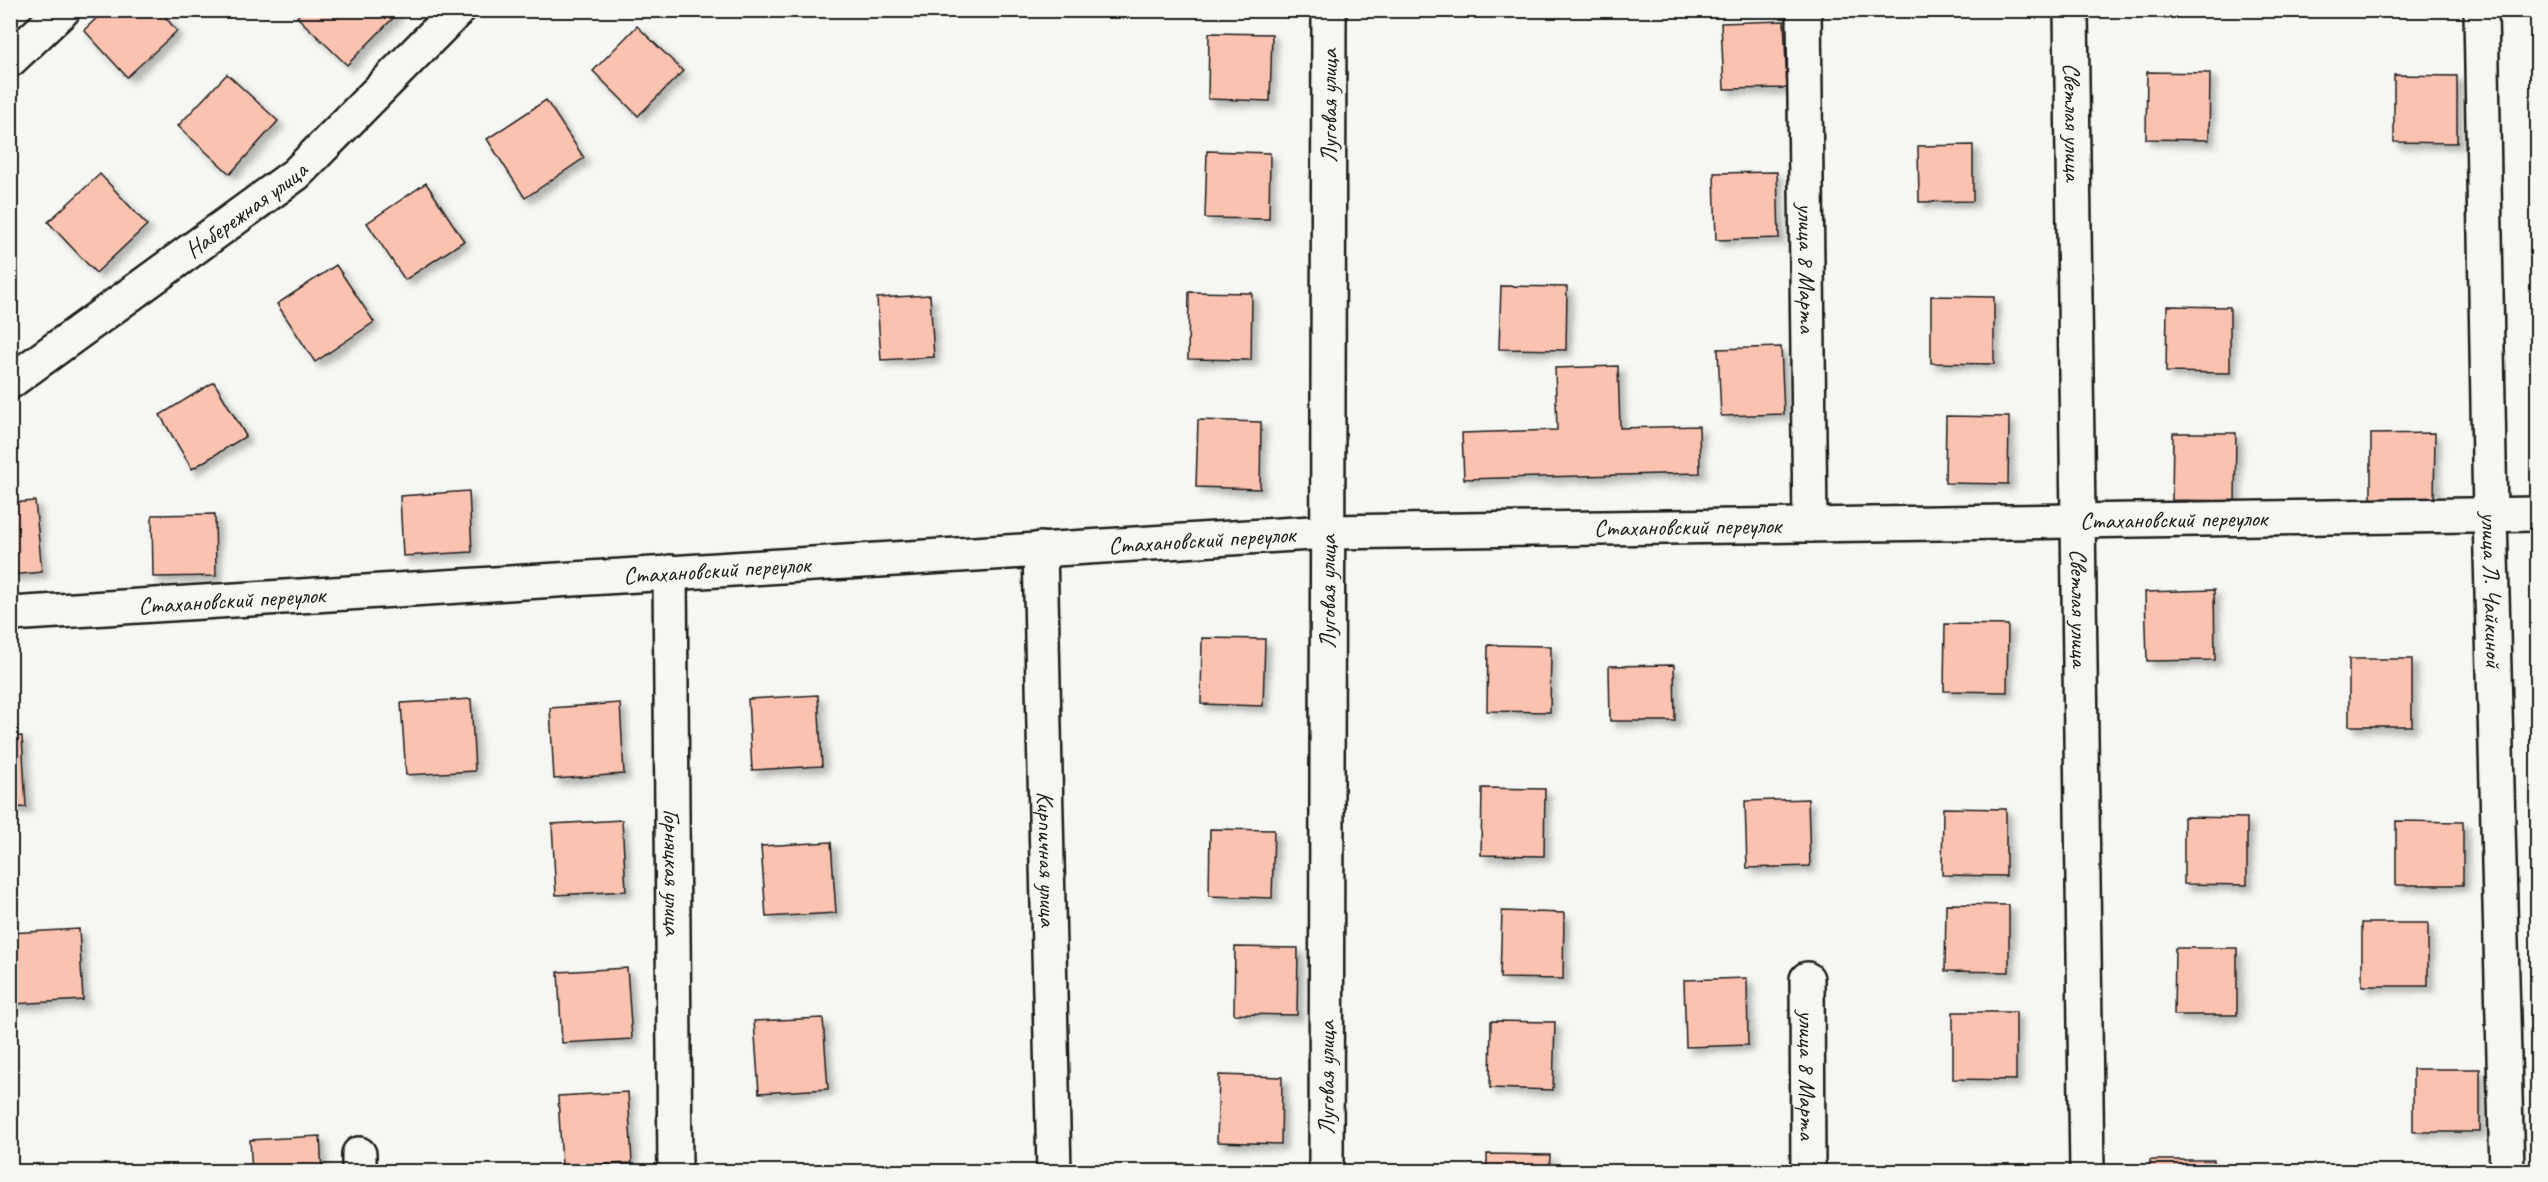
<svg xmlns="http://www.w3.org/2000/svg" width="2548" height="1182" font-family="Caveat,sans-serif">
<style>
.building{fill:#fbc2b0;stroke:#1c1c1c;stroke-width:1.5;filter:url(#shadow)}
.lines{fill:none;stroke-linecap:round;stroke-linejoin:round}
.minor-casing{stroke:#1c1c1c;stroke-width:38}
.tertiary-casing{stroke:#1c1c1c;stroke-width:38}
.minor{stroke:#f6f6f2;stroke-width:33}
.tertiary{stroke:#f6f6f2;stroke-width:33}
.labels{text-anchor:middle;stroke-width:5;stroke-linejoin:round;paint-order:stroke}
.street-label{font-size:24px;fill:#1c1c1c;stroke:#f6f6f2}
</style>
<defs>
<filter id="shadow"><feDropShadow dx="5.5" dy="5.5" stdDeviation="3" flood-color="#0004"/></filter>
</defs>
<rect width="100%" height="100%" fill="#f6f6f2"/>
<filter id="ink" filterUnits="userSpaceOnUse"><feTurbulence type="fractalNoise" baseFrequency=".0167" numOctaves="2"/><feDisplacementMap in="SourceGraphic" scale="12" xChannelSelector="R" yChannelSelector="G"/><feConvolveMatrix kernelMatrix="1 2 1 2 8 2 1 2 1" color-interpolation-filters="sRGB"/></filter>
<g filter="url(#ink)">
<g class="building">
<path d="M105,10H159L177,31L127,77L84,30Z"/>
<path d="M303,10H393L397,14L347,65L297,17Z"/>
<path d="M1784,21L1787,88L1724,89L1721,23Z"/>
<path d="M637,26L683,71L638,116L593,71Z"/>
<path d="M1209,33L1272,34L1270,101L1208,99Z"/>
<path d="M2147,72L2210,73L2209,140L2146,139Z"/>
<path d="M227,74L278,121L230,174L178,126Z"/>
<path d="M2394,75L2457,76V143L2394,142Z"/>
<path d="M546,100L584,158L525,198L487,139Z"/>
<path d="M1973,145V201L1919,202L1918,146Z"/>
<path d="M1207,151L1270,153L1269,219L1205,218Z"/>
<path d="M1777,172L1779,238L1716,240L1714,173Z"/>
<path d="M100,174L147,225L96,273L48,222Z"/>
<path d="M426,183L464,241L405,280L367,223Z"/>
<path d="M336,265L374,322L315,362L277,304Z"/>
<path d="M1501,286L1567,287L1566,350L1499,349Z"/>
<path d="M1189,292L1252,293L1251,360L1188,359Z"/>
<path d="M930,295L934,357L881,360L877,298Z"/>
<path d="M1931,296L1994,297V364L1931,363Z"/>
<path d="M2167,306L2230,307V373L2166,372Z"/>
<path d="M1781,347L1784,414L1721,416L1718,349Z"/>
<path d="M1618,366L1620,428L1699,426L1700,473L1464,479L1462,433L1557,430L1555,368Z"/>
<path d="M214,382L246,436L192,469L160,415Z"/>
<path d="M1946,416L2009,417L2008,484L1945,483Z"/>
<path d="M1198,420L1261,422L1260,489L1196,487Z"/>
<path d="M2173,433H2236L2235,501L2172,500Z"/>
<path d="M2435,433L2434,501L2371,500V434Z"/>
<path d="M469,491L472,552L403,556L400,496Z"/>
<path d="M35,501L42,572L10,575V503Z"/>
<path d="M215,514L216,576L153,577L152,515Z"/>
<path d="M2214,590L2215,660L2147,661L2145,592Z"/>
<path d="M1945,624L2008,625L2007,692L1944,691Z"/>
<path d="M1202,638L1265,639L1263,706L1201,704Z"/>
<path d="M1488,645L1551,646L1550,712L1487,711Z"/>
<rect x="2349" y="659" width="63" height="67"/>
<path d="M1674,665L1675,721H1610L1609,666Z"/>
<path d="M818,695L822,766L752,770L748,699Z"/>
<path d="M471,699L475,771L406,775L401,703Z"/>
<path d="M620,703L624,774L554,779L550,708Z"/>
<path d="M22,736L26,807L10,808V737Z"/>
<path d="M1482,788L1545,789L1544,856L1481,855Z"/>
<path d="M1808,799L1810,866L1747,868L1745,801Z"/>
<path d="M1943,808L2006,809V876L1942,875Z"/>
<path d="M2184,817L2247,818V885L2184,884Z"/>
<path d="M622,820L626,891L556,895L552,824Z"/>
<path d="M2396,821L2463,822V885H2396Z"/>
<path d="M1210,829L1274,830L1272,898L1209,896Z"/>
<path d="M831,842L836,913L766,917L761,846Z"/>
<path d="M1946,904L2009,905V972L1945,971Z"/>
<path d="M1502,911L1564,913L1563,979L1500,978Z"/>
<rect x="2362" y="923" width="66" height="63"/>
<path d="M79,929L83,1000L13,1004L10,933Z"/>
<path d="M1235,947L1298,948L1297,1015L1234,1014Z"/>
<path d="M2175,948H2237V1015H2174Z"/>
<path d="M627,968L632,1039L562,1043L558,972Z"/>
<path d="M1747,978L1748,1045L1686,1047L1684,980Z"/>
<path d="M1953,1012H2016V1080L1953,1079Z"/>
<path d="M823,1018L828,1089L759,1093L754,1021Z"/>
<path d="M1491,1021L1555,1022L1553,1090L1490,1088Z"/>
<rect x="2413" y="1069" width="67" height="63"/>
<path d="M1219,1075L1282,1077L1281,1144L1217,1142Z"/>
<path d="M628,1092L632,1163L562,1167L558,1096Z"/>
<path d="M320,1136L322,1172H252L250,1140Z"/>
<path d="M1487,1154L1550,1155L1549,1172H1487Z"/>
<rect x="2150" y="1160" width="64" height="12"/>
</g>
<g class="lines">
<defs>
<g id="minor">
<path id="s1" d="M1804,10L1810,525"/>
<path id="s2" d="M2071,10L2087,1172"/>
<path id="s3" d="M2481,10L2490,516L2507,1172"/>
<path d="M10,60L63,10"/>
<path id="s4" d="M10,382L296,174L458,10"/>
<path id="s5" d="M1040,549L1054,1172"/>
<path id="s6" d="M670,572L675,1172"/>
<path id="s7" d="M10,614L1328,532L2538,514"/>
<path id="s8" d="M1807,979L1808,1172"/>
<path d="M359,1154V1172"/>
</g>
<g id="tertiary">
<path id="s9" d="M1326,1172L1329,10"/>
</g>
</defs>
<use href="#minor" class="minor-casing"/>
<use href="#tertiary" class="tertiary-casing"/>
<use href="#minor" class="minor"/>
<use href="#tertiary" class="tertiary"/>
</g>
</g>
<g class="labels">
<g class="street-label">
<text dy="8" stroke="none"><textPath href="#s9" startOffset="1066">Луговая улица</textPath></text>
<text dy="8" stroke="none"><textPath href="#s2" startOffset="112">Светлая улица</textPath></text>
<text dy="8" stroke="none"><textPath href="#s4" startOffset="292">Набережная улица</textPath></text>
<text dy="8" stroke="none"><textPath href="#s1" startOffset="258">улица 8 Марта</textPath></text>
<text dy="8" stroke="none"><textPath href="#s7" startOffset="2166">Стахановский переулок</textPath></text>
<text dy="8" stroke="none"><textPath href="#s7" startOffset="1680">Стахановский переулок</textPath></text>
<text dy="8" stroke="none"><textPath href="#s7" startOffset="1194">Стахановский переулок</textPath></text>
<text dy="8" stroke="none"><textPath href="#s7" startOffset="708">Стахановский переулок</textPath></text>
<text dy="8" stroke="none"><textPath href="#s9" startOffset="580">Луговая улица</textPath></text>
<text dy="8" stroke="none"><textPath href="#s3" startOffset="580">улица Л. Чайкиной</textPath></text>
<text dy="8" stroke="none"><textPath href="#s7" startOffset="222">Стахановский переулок</textPath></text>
<text dy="8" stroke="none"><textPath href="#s2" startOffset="598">Светлая улица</textPath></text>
<text dy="8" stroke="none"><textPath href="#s5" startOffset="310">Кирпичная улица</textPath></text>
<text dy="8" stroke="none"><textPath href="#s6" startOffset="300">Горняцкая улица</textPath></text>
<text dy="8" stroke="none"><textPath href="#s8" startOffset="96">улица 8 Марта</textPath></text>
<text dy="8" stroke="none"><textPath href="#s9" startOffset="94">Луговая улица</textPath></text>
</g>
</g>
<rect width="2548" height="1182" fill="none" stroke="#f6f6f2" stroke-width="36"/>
<rect x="18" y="18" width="2512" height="1146" fill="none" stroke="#1c1c1c" stroke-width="2" filter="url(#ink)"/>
</svg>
